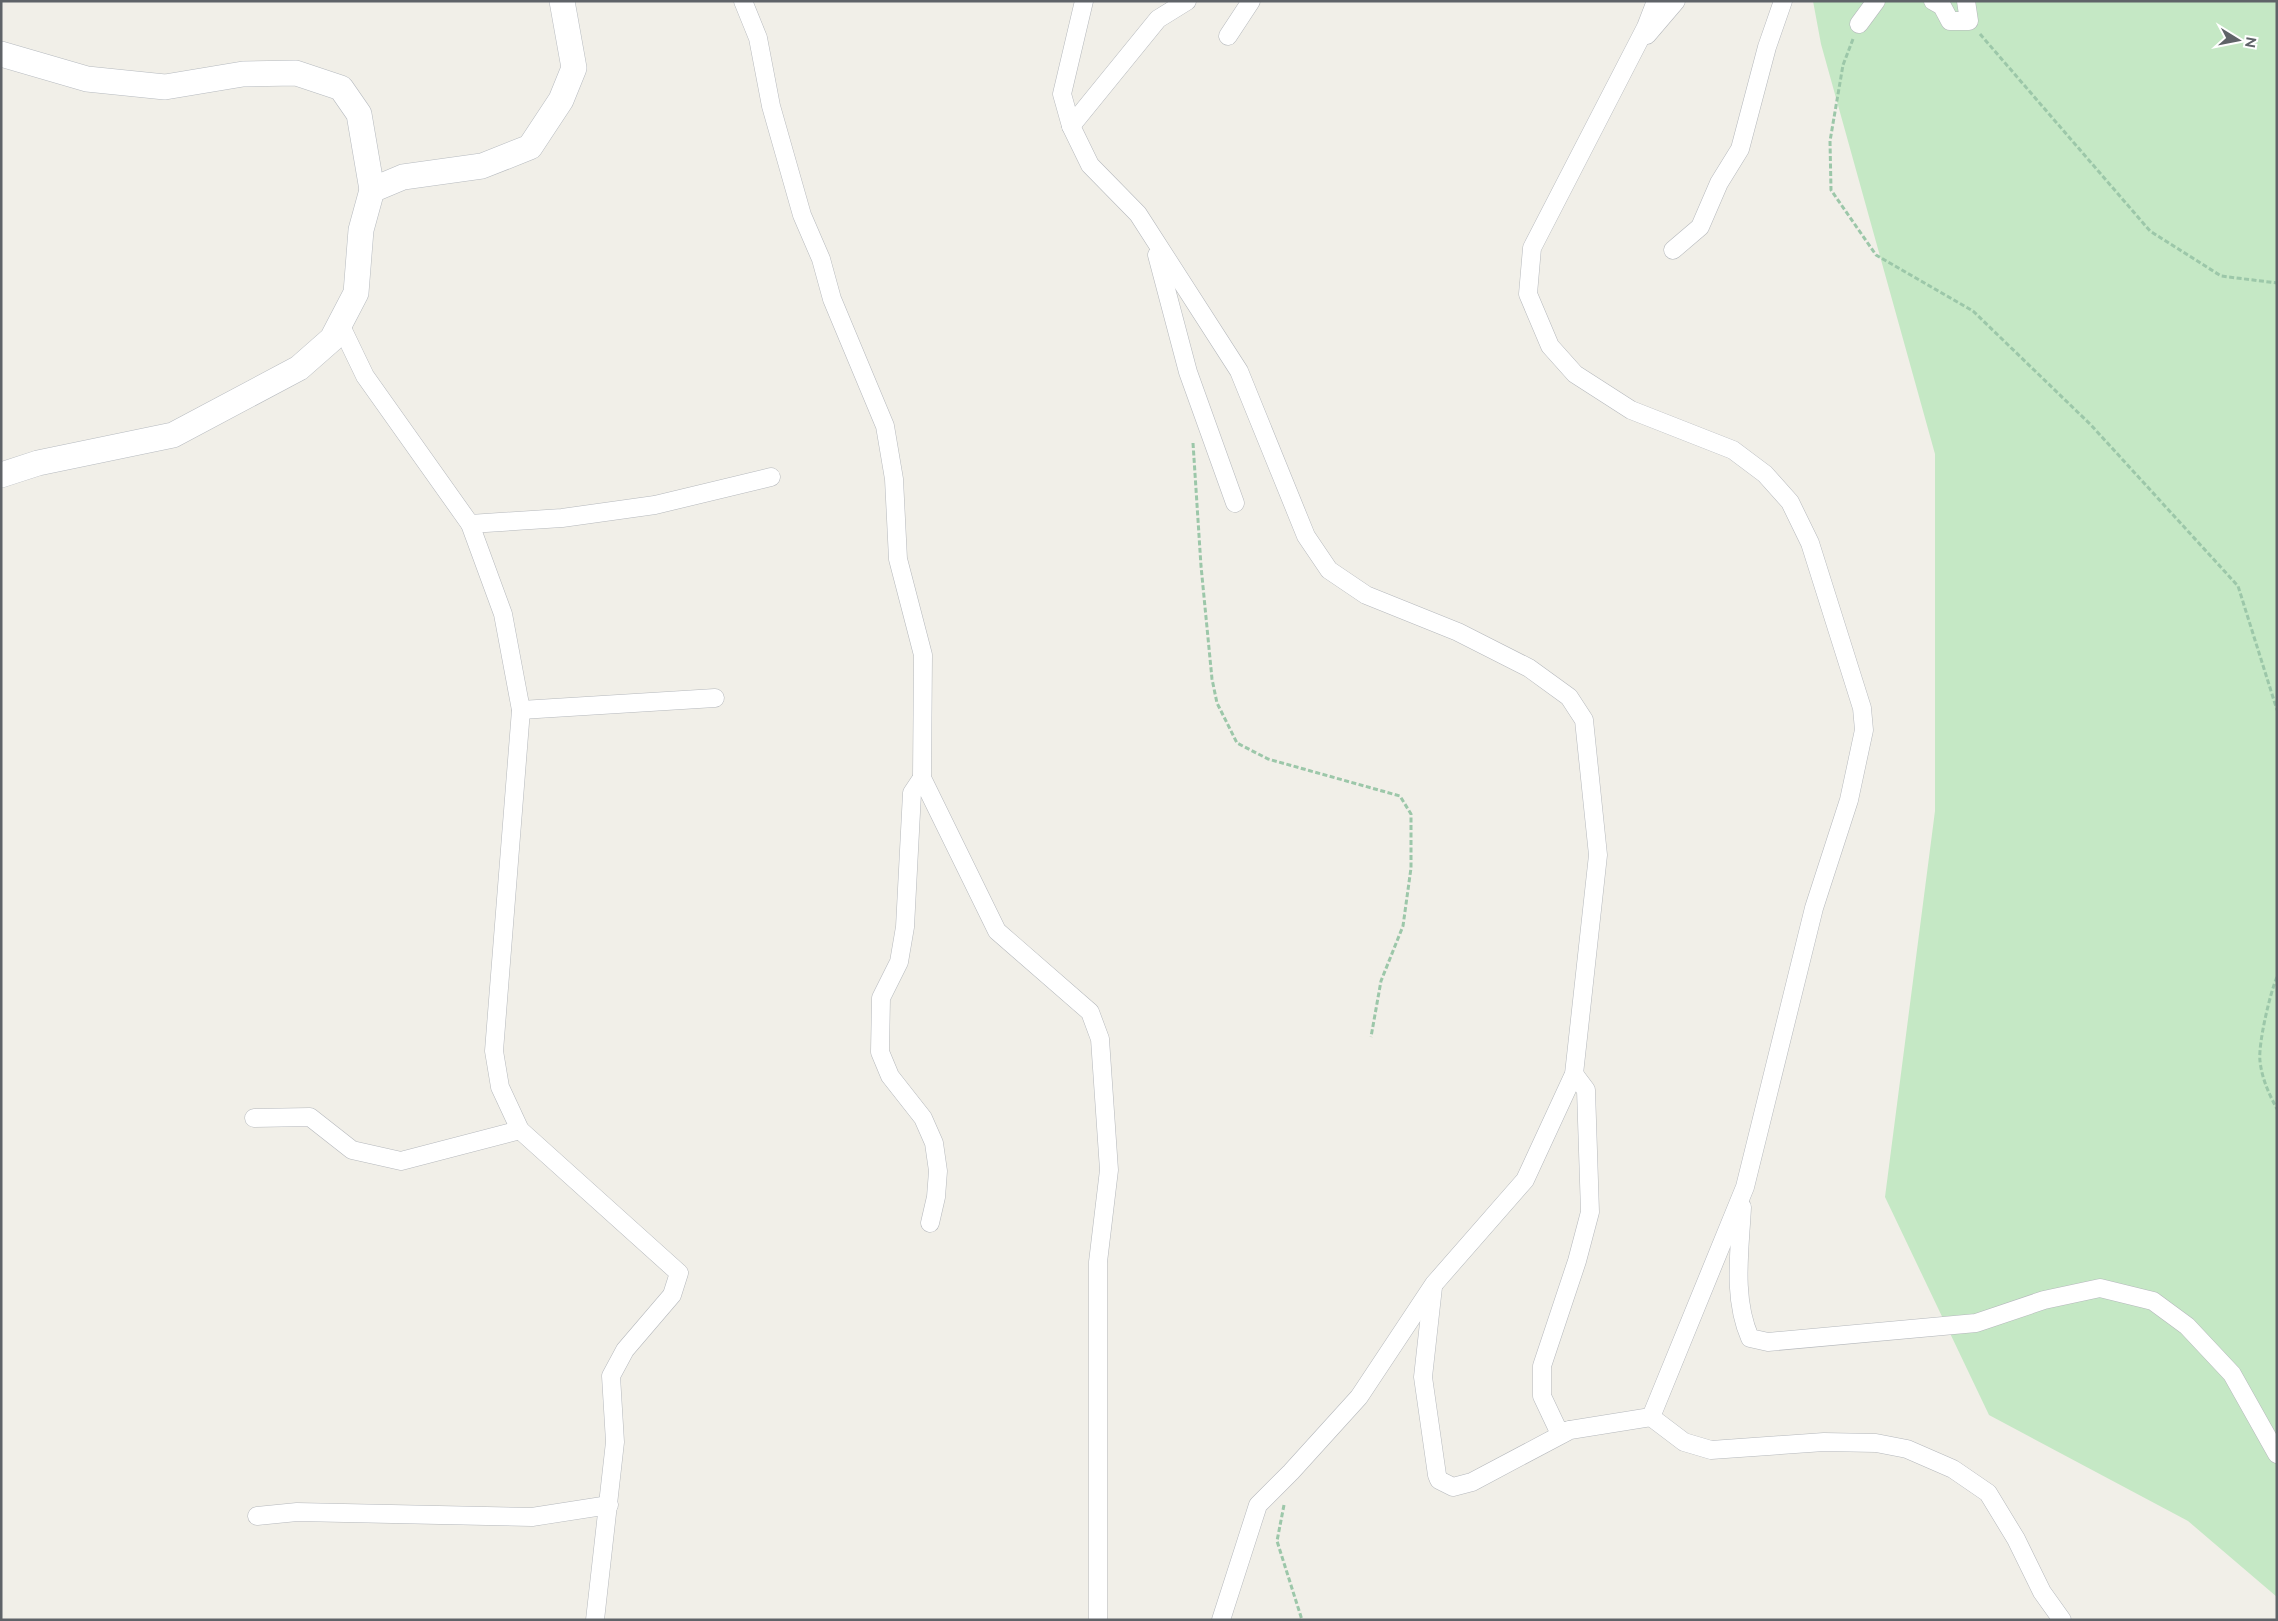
<svg xmlns="http://www.w3.org/2000/svg" width="2278" height="1621" font-family="Raleway,sans-serif">
<style>
.green{fill:#c5e8c5}
.lines{fill:none;stroke-linecap:round;stroke-linejoin:round}
.street-casing{stroke:#b5b8bc;stroke-width:19}
.secondary-casing{stroke:#b6babf;stroke-width:26}
.path{stroke:#9cc7a9;stroke-width:3;stroke-dasharray:5 2.5;stroke-linecap:butt}
.street{stroke:#fff;stroke-width:18}
.secondary{stroke:#fff;stroke-width:25}
</style>
<rect width="100%" height="100%" fill="#f1efe8"/>
<path class="green" d="M1813,1H2277V1597L2188,1521L1989,1415L1885,1197L1935,811V454L1821,44Z"/>
<g class="lines">
<defs>
<g id="street">
<path d="M743,1L758,38L771,106L802,215L821,259L832,299L885,426L894,479L898,559L923,655L922,778L997,931L1090,1012L1100,1039L1109,1170L1098,1262V1620"/>
<path d="M1084,1L1062,94L1071,126L1090,165L1138,214L1239,371L1306,536L1329,570L1366,595L1458,632L1529,668L1569,697L1584,720L1598,855L1574,1074L1525,1180L1434,1284L1359,1397L1291,1472L1258,1505L1221,1620"/>
<path d="M1933,1L1942,6L1950,21H1969L1966,1"/>
<path d="M1859,24L1876,1"/>
<path d="M1647,35L1676,1"/>
<path d="M1228,36L1251,1"/>
<path d="M1071,126L1158,19L1187,1"/>
<path d="M1673,250L1700,227L1719,183L1740,149L1767,47L1783,1"/>
<path d="M1157,255L1188,372L1235,503"/>
<path d="M340,324L365,376L470,524L503,614L521,710L494,1051L500,1087L520,1130L679,1273L672,1295L625,1350L611,1376L615,1442L595,1620"/>
<path d="M470,524L562,518L655,505L771,477"/>
<path d="M521,710L715,698"/>
<path d="M922,778L912,793L905,927L899,962L881,998L880,1052L890,1076L923,1118L934,1143L938,1171L936,1197L930,1223"/>
<path d="M254,1118L310,1117L352,1150L401,1161L520,1130"/>
<path d="M1742,1207C1740,1250 1732,1297 1750,1338L1768,1342L1976,1323L2044,1300L2100,1288L2153,1301L2187,1326L2232,1374L2277,1454"/>
<path d="M1433,1287L1423,1377L1437,1475L1439,1480L1453,1487L1472,1482L1570,1430L1651,1417L1684,1442L1711,1450L1824,1442L1876,1443L1907,1449L1953,1469L1988,1493L2016,1539L2042,1592L2062,1620"/>
<path d="M1651,1417L1745,1187L1814,908L1849,800L1864,730L1862,708L1810,543L1790,502L1765,474L1733,450L1631,410L1575,374L1550,346L1528,294L1532,248L1646,27L1656,1"/>
<path d="M1570,1430L1559,1432L1542,1396V1366L1577,1261L1590,1212L1586,1090L1574,1074"/>
<path d="M257,1516L297,1512L532,1517L609,1505"/>
</g>
<g id="secondary">
<path d="M1,54L87,79L165,87L243,74L296,73L341,88L359,114L372,190"/>
<path d="M1,475L38,463L173,435L299,368L332,339L356,293L361,230L372,190L403,177L482,166L530,147L561,100L574,68L562,1"/>
</g>
</defs>
<use href="#street" class="street-casing"/>
<use href="#secondary" class="secondary-casing"/>
<g class="path">
<path d="M1980,34L2150,231L2221,276L2277,283"/>
<path d="M1853,39L1843,65L1830,141L1831,190L1876,255L1973,311L2091,425L2238,586L2277,710"/>
<path d="M1193,443L1201,566L1212,679L1217,703L1237,743L1268,759L1400,796L1411,814V868L1403,926L1381,981L1371,1037"/>
<path d="M2277,977C2270,993 2258,1044 2260,1061C2262,1079 2269,1094 2277,1109"/>
<path d="M1284,1505L1277,1541L1302,1620"/>
</g>
<use href="#street" class="street"/>
<use href="#secondary" class="secondary"/>
</g>
<rect width="2278" height="1621" fill="none" stroke="#5f6368" stroke-width="5"/>
<g transform="translate(2238 40) rotate(100)" stroke="#ffffff" stroke-width="4" paint-order="stroke">
<path d="M0-4L9 19L0 12L-9 19Z" fill="#5f6368"/>
<text y="-8" font-size="14" font-weight="bold" text-anchor="middle" fill="#5f6368">N</text>
</g>
</svg>
